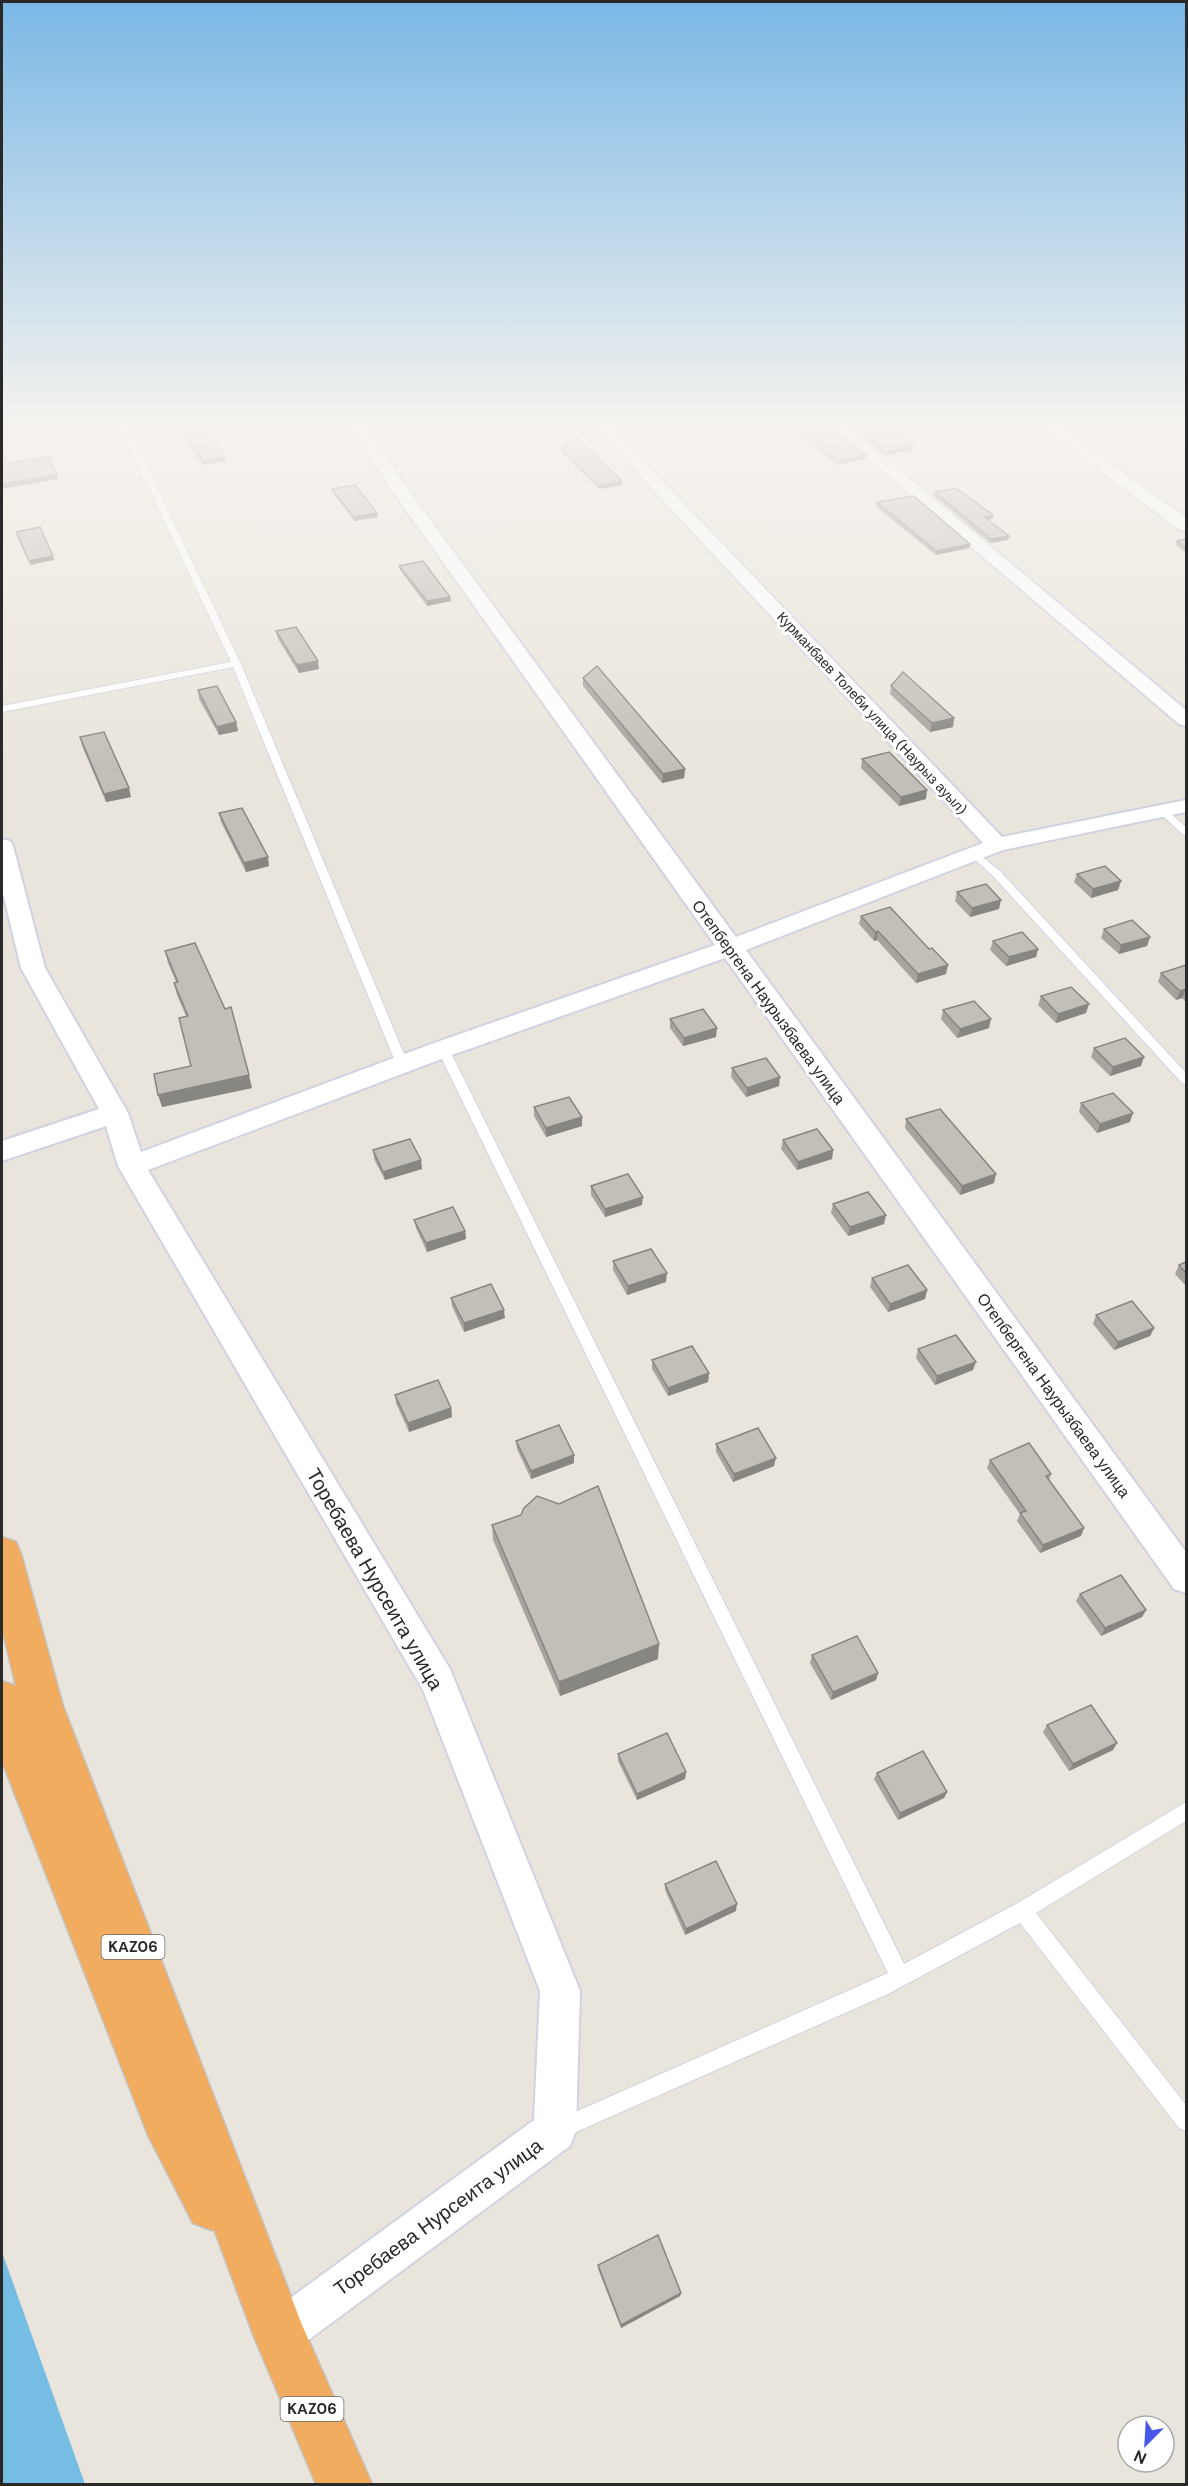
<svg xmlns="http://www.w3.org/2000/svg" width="1188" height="2486" font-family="'DM Sans',sans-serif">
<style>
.water{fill:#76bde4}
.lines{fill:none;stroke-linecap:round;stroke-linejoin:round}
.lane-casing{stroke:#d1d2e1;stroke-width:2}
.street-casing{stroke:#d1d2e1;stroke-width:4}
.highway-casing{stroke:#c3c3c3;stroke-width:3}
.lane{fill:#fff;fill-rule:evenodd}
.street{fill:#fff;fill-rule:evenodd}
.highway{fill:#f1ac60;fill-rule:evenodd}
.wall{fill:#a7a49e}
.shaded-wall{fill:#888681}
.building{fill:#c2bfb8;stroke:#888681;stroke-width:1.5}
.labels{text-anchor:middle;stroke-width:6;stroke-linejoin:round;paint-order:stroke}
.far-street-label{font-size:14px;fill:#292929;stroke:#fff}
.shield{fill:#fff;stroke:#696969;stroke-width:1.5}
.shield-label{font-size:15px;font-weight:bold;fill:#292929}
.street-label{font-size:16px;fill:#292929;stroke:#fff}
.near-street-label{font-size:20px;fill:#292929;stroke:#fff}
</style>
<rect width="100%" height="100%" fill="#eae5dc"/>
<path class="water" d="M2,2252L85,2484H2Z"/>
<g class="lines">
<defs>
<g id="lane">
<path d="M118,423H126L241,664L409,1066L407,1069L403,1070L397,1066L233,667L2,712V706L231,662Z"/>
<path d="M1163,807L1186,827V835L1182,834L1159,812L1158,810Z"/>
<path d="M975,851L1001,872L1186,1073V1084L1182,1083L993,876L971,856L970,854Z"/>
<path d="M443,1045L449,1049L904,1964L1016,1904L1186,1802V1821L1036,1913L1186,2105V2131L1179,2128L1020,1923L888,1994L567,2136L560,2139L553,2136L550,2129L553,2122L888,1973L437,1049Z"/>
</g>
<g id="street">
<path d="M348,423H364L402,481L736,937L983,843L591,423H607L1002,837L1186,800V812L1003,850L746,950L1186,1552V1593L1174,1589L725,958L452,1055L148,1170L450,1669L580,1991L576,2131L570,2146L295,2350L279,2357L263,2350L256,2334L263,2318L534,2120L540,1991L423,1690L118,1166L106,1126L2,1161V1141L99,1109L21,968L2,889V839L10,841L13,846L45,968L128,1113L141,1152L434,1043L715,945L389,486Z"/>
<path d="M826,423H843L1186,710V726L1179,724Z"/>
<path d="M1036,423H1054L1186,518V531L1180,530Z"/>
</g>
<path id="highway" d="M2,1537L16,1542L21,1554L63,1706L302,2325L372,2484H316L253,2334L214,2229L211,2230L193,2223L148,2135L2,1761V1681L16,1686L2,1628Z"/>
</defs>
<use href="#lane" class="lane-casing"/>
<use href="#street" class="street-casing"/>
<use href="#highway" class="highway-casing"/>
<use href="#lane" class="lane"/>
<use href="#street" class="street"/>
<use href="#highway" class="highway"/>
</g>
<g class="wall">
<path d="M784,423H827L865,459L837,465Z"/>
<path d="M846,423H882L913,450L885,455Z"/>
<path d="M181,428L225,461L203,465L182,432Z"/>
<path d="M562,449L622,485L599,489L562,453Z"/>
<path d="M332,489L378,517L354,521L333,493Z"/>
<path d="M935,492L993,515L992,519L988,520L1009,536L1008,540L990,543L934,496Z"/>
<path d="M877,502L969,548L936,555L876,507Z"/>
<path d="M1186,539V553L1176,545L1177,541Z"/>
<path d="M399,566L450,597L451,601L427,606L400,570Z"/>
<path d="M276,631L319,669L299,673L278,639Z"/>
<path d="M583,678L685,769L684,778L662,783L583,686Z"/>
<path d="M891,686L954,718L953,727L930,732L890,694Z"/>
<path d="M198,690L236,722L238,731L219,735L199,699Z"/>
<path d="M80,737L131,797L106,802L82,746Z"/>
<path d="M862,759L926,799L899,806L861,768Z"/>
<path d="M219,813L269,866L246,872L221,822Z"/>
<path d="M1077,874L1121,881L1118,890L1091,898L1074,882Z"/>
<path d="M957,892L999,909L970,917L955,901Z"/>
<path d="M861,916L929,949L946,974L916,983L877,940L874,941L859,924Z"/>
<path d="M1104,929L1150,937L1147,946L1119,954L1101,938Z"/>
<path d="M993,941L1038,949L1036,957L1006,966L990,950Z"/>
<path d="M165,951L252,1088L162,1107L191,1066L186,1016L177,995L174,983L176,982L168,963Z"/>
<path d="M1186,965V1002L1182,998L1176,1000L1158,982L1161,973Z"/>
<path d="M1041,996L1086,1013L1056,1023L1038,1005Z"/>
<path d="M943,1010L989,1028L957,1038L941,1019Z"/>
<path d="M670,1019L716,1037L683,1046L670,1028Z"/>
<path d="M1094,1048L1141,1066L1110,1076L1091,1057Z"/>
<path d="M732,1068L779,1086L746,1097L731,1077Z"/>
<path d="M1081,1103L1130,1122L1097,1133L1079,1112Z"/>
<path d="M534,1107L582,1117V1126L546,1137L534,1116Z"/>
<path d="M906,1119L994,1183L960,1195L905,1128Z"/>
<path d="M783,1140L833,1150L832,1159L797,1170L781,1149Z"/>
<path d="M373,1150L422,1169L385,1180L374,1159Z"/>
<path d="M591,1186L642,1205L605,1217L591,1195Z"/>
<path d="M833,1204L884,1224L848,1236L831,1213Z"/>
<path d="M414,1220L465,1231L466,1239L427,1252L416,1228Z"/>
<path d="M613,1261L666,1282L627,1295L613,1270Z"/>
<path d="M1186,1262V1286L1175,1274L1179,1265Z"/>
<path d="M872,1278L927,1290L925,1299L888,1312L870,1287Z"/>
<path d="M451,1298L505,1318L464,1332L452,1306Z"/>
<path d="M1096,1315L1154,1328L1150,1336L1114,1350L1093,1324Z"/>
<path d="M918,1349L973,1370L935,1385L916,1358Z"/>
<path d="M652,1360L709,1373L708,1382L668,1396L652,1369Z"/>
<path d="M395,1395L451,1408L452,1417L409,1432L396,1403Z"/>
<path d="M516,1441L574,1463L531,1479L517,1449Z"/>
<path d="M716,1444L774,1466L733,1482L716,1452Z"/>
<path d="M990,1460L1051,1474L1049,1480L1084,1528L1081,1536L1040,1553L1017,1521L1020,1514L987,1468Z"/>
<path d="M559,1504L658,1659L560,1696L493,1540L492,1525Z"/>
<path d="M1080,1594L1146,1610L1142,1617L1101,1636L1076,1601Z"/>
<path d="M812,1655L878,1673L876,1680L831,1700L810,1663Z"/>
<path d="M1047,1725L1117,1743L1113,1750L1069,1771L1043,1732Z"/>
<path d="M618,1754L686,1772L685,1779L637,1800L618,1761Z"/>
<path d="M877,1773L947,1792L944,1798L898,1820L874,1779Z"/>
<path d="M665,1884L736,1911L685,1935L665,1890Z"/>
<path d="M598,2265L681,2293L680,2296L621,2328L598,2269Z"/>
</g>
<g class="shaded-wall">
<path d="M914,446L913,450L885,455L886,452Z"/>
<path d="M866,455L865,459L837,465L838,461Z"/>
<path d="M225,457V461L203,465L202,461Z"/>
<path d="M57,475L58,479L2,489V484Z"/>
<path d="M622,481V485L599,489V485Z"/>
<path d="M377,513L378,517L354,521V517Z"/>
<path d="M993,515L992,519L983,521L984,517Z"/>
<path d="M1009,536L1008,540L990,543L991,539Z"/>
<path d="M970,544L969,548L936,555V551Z"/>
<path d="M53,556L54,560L30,565L29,561Z"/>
<path d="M450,597L451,601L427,606V601Z"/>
<path d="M318,661L319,669L299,673L297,665Z"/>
<path d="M954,718L953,727L930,732L932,723Z"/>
<path d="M236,722L238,731L219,735L217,727Z"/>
<path d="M685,769L684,778L662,783L663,774Z"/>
<path d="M129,788L131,797L106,802L104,794Z"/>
<path d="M927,790L926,799L899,806L901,797Z"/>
<path d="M268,857L269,866L246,872L244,863Z"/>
<path d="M1121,881L1118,890L1091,898L1093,889Z"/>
<path d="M1001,900L999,909L970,917L972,908Z"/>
<path d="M878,931L877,940L874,941L875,932Z"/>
<path d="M1150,937L1147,946L1119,954L1121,945Z"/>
<path d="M1038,949L1036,957L1006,966L1009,957Z"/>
<path d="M948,965L946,974L916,983L918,974Z"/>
<path d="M1186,989L1182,998L1176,1000L1180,991Z"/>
<path d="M1089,1004L1086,1013L1056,1023L1058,1014Z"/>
<path d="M991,1019L989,1028L957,1038L960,1029Z"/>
<path d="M717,1028L716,1037L683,1046L684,1038Z"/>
<path d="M1144,1057L1141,1066L1110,1076L1113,1067Z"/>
<path d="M249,1075L252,1088L162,1107L158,1095Z"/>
<path d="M780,1077L779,1086L746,1097L747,1088Z"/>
<path d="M1133,1113L1130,1122L1097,1133L1100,1124Z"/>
<path d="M582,1117V1126L546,1137V1128Z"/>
<path d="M833,1150L832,1159L797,1170L798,1162Z"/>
<path d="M421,1160L422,1169L385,1180L383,1172Z"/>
<path d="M996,1174L994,1183L960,1195L962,1186Z"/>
<path d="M643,1197L642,1205L605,1217V1209Z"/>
<path d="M886,1215L884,1224L848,1236L850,1227Z"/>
<path d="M465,1231L466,1239L427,1252L426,1243Z"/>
<path d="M667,1273L666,1282L627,1295L628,1286Z"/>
<path d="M927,1290L925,1299L888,1312L890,1304Z"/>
<path d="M504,1310L505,1318L464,1332V1323Z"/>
<path d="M1154,1328L1150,1336L1114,1350L1118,1342Z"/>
<path d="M976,1362L973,1370L935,1385L937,1376Z"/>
<path d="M709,1373L708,1382L668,1396V1388Z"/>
<path d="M451,1408L452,1417L409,1432L408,1423Z"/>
<path d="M574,1455V1463L531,1479V1471Z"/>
<path d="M776,1458L774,1466L733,1482L734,1474Z"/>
<path d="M1084,1528L1081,1536L1040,1553L1043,1545Z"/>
<path d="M1146,1610L1142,1617L1101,1636L1105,1628Z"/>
<path d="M659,1644L658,1659L560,1696L559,1682Z"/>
<path d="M878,1673L876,1680L831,1700L833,1692Z"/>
<path d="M1117,1743L1113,1750L1069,1771L1073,1764Z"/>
<path d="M686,1772L685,1779L637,1800V1794Z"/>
<path d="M947,1792L944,1798L898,1820L900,1813Z"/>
<path d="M737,1904L736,1911L685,1935L686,1929Z"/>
<path d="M681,2293L680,2296L621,2328V2325Z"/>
</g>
<g class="building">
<path d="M789,423H827L866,455L838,461Z"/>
<path d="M851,423H882L914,446L886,452Z"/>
<path d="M203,425L225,457L202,461L181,428Z"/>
<path d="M575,436L622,481L599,485L562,449Z"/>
<path d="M2,450L7,464L48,457L57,475L2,484Z"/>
<path d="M355,485L377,513L354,517L332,489Z"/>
<path d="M956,488L993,515L984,517L1009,536L991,539L935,492Z"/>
<path d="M914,496L970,544L936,551L877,502Z"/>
<path d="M40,527L53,556L29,561L16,532Z"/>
<path d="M1186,539V548L1177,541Z"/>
<path d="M423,561L450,597L427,601L399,566Z"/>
<path d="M296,627L318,661L297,665L276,631Z"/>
<path d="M597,666L685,769L663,774L583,678Z"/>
<path d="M903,672L954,718L932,723L891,686Z"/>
<path d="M217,686L236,722L217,727L198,690Z"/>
<path d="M104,732L129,788L104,794L80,737Z"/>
<path d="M889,752L927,790L901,797L862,759Z"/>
<path d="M242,808L268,857L244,863L219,813Z"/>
<path d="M1105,866L1121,881L1093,889L1077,874Z"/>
<path d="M986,884L1001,900L972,908L957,892Z"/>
<path d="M890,907L929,949L932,948L948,965L918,974L878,931L875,932L861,916Z"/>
<path d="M1132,920L1150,937L1121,945L1104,929Z"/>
<path d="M1022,932L1038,949L1009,957L993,941Z"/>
<path d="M195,943L225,1009L231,1007L249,1075L158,1095L154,1074L191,1066L179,1018L188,1016L174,983L178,982L165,951Z"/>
<path d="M1186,965V990V989L1180,991L1161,973Z"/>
<path d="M1071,987L1089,1004L1058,1014L1041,996Z"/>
<path d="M974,1001L991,1019L960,1029L943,1010Z"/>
<path d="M703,1009L717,1028L684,1038L670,1019Z"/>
<path d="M1125,1038L1144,1057L1113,1067L1094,1048Z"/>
<path d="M766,1058L780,1077L747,1088L732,1068Z"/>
<path d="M1113,1093L1133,1113L1100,1124L1081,1103Z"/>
<path d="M569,1097L582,1117L546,1128L534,1107Z"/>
<path d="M940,1109L996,1174L962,1186L906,1119Z"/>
<path d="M817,1129L833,1150L798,1162L783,1140Z"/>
<path d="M410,1139L421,1160L383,1172L373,1150Z"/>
<path d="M628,1174L643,1197L605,1209L591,1186Z"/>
<path d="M868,1192L886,1215L850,1227L833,1204Z"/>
<path d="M453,1207L465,1231L426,1243L414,1220Z"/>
<path d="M651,1249L667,1273L628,1286L613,1261Z"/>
<path d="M1186,1262V1273L1179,1265Z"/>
<path d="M908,1265L927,1290L890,1304L872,1278Z"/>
<path d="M491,1284L504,1310L464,1323L451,1298Z"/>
<path d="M1132,1301L1154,1328L1118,1342L1096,1315Z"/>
<path d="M956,1335L976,1362L937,1376L918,1349Z"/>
<path d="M692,1346L709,1373L668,1388L652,1360Z"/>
<path d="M438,1380L451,1408L408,1423L395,1395Z"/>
<path d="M559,1425L574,1455L531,1471L516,1441Z"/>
<path d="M758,1428L776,1458L734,1474L716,1444Z"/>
<path d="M1029,1443L1051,1474L1046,1476L1084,1528L1043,1545L1020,1513L1026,1511L990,1460Z"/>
<path d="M598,1486L659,1644L559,1682L492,1525L521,1515L524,1508L537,1496L559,1504Z"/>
<path d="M1121,1575L1146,1610L1105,1628L1080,1594Z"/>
<path d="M857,1636L878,1673L833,1692L812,1655Z"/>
<path d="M1091,1705L1117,1743L1073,1764L1047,1725Z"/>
<path d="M667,1733L686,1772L637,1794L618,1754Z"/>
<path d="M923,1751L947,1792L900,1813L877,1773Z"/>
<path d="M716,1861L737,1904L686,1929L665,1884Z"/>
<path d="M658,2235L681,2293L621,2325L598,2265Z"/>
</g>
<linearGradient id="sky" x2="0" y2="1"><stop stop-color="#7ab8e6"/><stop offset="0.55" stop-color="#f6f3ef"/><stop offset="1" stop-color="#f6f3ef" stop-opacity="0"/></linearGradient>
<rect width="1188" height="771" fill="url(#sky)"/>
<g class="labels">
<g class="far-street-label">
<text transform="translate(872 713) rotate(47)" y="5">Курманбаев Толеби улица (Наурыз ауыл)</text>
</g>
<g class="shield">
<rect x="101.5" y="1935" width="63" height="24" rx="4.5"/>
<rect x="280.5" y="2397" width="63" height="24" rx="4.5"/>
</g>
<g class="shield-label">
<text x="133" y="1952">KАZ06</text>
<text x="312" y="2414">KАZ06</text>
</g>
<g class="street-label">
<text transform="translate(769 1002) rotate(54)" y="6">Отепбергена Наурызбаева улица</text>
<text transform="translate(1054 1395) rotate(54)" y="6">Отепбергена Наурызбаева улица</text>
</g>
<g class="near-street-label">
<text transform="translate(375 1579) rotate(60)" y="7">Торебаева Нурсеита улица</text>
<text transform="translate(438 2217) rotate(-36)" y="7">Торебаева Нурсеита улица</text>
</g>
</g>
<rect width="1188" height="2486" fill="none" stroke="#292929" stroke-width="6"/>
<g transform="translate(1146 2444) rotate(204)"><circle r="28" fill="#ffffff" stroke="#a9a9a9" stroke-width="1.5"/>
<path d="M0-4.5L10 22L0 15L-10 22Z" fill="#4857eb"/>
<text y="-9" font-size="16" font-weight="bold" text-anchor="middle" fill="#292929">N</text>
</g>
</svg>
